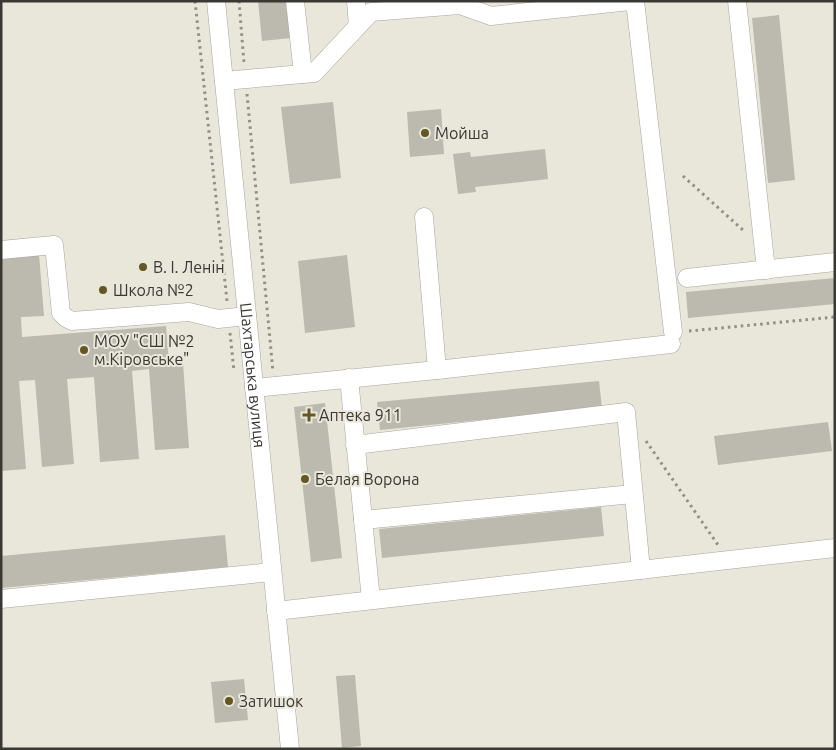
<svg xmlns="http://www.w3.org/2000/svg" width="836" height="750" font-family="Ubuntu,sans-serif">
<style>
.building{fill:#bcb9ae}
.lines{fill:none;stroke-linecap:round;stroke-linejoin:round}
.minor-casing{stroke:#a8a59a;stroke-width:19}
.path{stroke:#918f87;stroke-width:3;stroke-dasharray:2.5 4;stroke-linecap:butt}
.minor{stroke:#fff;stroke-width:18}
.poi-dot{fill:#645723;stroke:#e9e6da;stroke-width:2}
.labels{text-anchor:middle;stroke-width:4;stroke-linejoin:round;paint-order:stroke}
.poi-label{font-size:16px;fill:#393833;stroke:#e9e6da;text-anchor:start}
.street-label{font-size:16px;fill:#393833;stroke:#e9e6da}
</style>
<rect width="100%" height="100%" fill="#e9e6da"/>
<g class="building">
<path d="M258,1H287L291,38L262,41Z"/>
<path d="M779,15L795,180L768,183L752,18Z"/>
<path d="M333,102L341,178L290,184L281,107Z"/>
<path d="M441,109L444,154L410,157L407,112Z"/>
<path d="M545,149L548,179L475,187L476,192L458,194L453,154L470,152L471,157Z"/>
<path d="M39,254L44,316L21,317L22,337L166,326L169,364L183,363L189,448L155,450L149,369L132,371L139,459L100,462L94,377L67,379L74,464L42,467L35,380L19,381L26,469L1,471V257Z"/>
<path d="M347,255L355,327L305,333L298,261Z"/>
<path d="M835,278V304L688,318L686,292Z"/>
<path d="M599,381L602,408L380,430L377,402Z"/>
<path d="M325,403L342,558L311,562L294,407Z"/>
<path d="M828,422L832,451L718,465L714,436Z"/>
<path d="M601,507L604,536L382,558L379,529Z"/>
<path d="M225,535L228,567L1,588V556Z"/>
<path d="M355,675L361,746L342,748L336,676Z"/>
<path d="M244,679L248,720L215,723L211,682Z"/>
</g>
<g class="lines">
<defs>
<g id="minor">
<path id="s1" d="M216,1L290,749"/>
<path d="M295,1L303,74"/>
<path d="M356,1L358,26"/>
<path d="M635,1L673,332"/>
<path d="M737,1L766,270"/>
<path d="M224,81L314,73L371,12L460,5L491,16L630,1"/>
<path d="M1,250L54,245L61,313L66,318L72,321L189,312L218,319L247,316"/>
<path d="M687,278L835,262"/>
<path d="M437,370L671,344"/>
<path d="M349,378L371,600"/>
<path d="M254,388L437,370L424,217"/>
<path d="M355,445L626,412L641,570"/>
<path d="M363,520L633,494"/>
<path d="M1,599L272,572"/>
<path d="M276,611L835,548"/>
</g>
</defs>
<use href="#minor" class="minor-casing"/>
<g class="path">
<path d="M195,1L227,301"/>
<path d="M239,1L244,63"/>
<path d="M247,94L273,372"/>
<path d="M683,176L744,231"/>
<path d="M689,331L835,317"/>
<path d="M230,333L234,371"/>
<path d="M646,441L718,545"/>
</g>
<use href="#minor" class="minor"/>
</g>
<g class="poi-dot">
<circle cx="425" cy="133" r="5"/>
<circle cx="143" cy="267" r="5"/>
<circle cx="103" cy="290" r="5"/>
<circle cx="84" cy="350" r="5"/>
<path d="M306.5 407.5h5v5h5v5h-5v5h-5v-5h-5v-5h5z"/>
<circle cx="305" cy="479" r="5"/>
<circle cx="229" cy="701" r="5"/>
</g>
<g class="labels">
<g class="poi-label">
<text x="435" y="139">Мойша</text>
<text x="153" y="273">В. І. Ленін</text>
<text x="113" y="296">Школа №2</text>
<text x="94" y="347">МОУ "СШ №2<tspan x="94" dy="18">м.Кіровське"</tspan></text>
<text x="319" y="421">Аптека 911</text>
<text x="315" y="485">Белая Ворона</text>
<text x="239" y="707">Затишок</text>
</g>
<g class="street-label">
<text dy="6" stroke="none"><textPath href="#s1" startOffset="376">Шахтарська вулиця</textPath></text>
</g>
</g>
<rect width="836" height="750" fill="none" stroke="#393833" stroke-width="5"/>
</svg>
